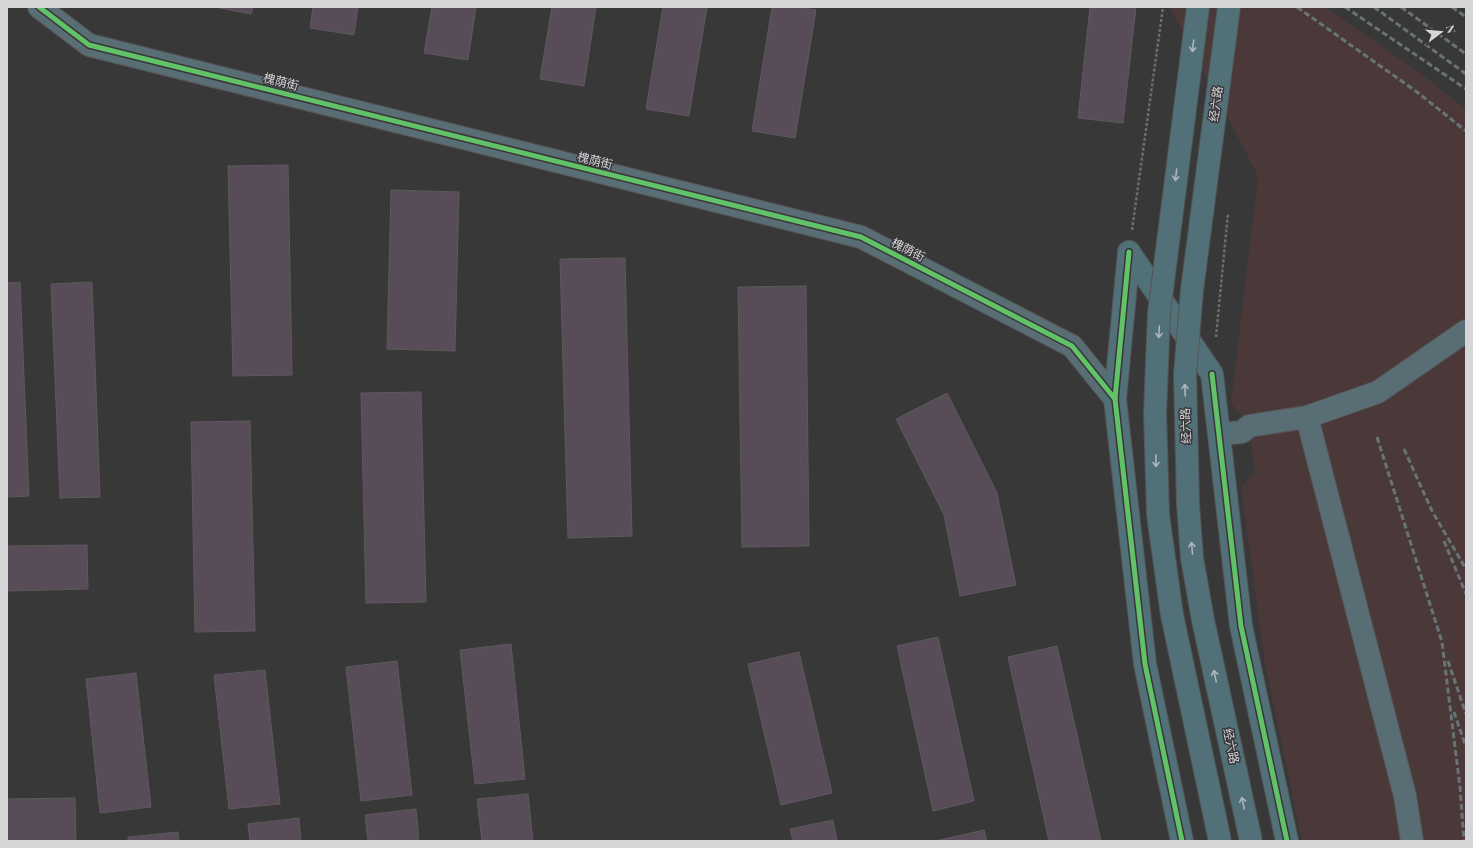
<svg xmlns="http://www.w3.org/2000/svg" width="1473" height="848" font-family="'Playfair Display','Noto Sans SC',serif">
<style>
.industrial{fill:#4b3939}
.building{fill:#584c58;stroke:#5b5a5c}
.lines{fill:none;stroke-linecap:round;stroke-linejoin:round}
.street-casing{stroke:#545455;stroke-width:24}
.secondary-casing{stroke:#545455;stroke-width:24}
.path{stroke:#637074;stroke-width:2.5;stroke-dasharray:3 2;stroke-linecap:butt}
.street{stroke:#596d74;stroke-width:22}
.secondary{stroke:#527078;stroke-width:22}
.rail{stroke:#677375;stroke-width:3;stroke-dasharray:6 3;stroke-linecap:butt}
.secondary-bridge-casing{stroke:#545455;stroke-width:24;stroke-linecap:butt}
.secondary-bridge{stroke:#527078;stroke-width:22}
.cycleway-casing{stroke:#38373a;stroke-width:8}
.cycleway{stroke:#61c268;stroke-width:5}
.oneway{stroke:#aeb7ba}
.labels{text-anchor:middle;stroke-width:3;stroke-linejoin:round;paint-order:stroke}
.street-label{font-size:12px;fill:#d6d5d7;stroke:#38373a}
</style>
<rect width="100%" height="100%" fill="#383839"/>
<path class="industrial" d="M1170,7H1325L1413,68L1466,109V841H1302L1265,664L1241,487L1255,472L1249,426L1231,403L1258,176Z"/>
<g class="building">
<path d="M215,7H253L251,14Z"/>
<path d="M313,7H358L354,35L310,28Z"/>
<path d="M432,7H476L468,60L424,53Z"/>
<path d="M552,7H596L584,86L540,79Z"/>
<path d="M663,7H707L689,116L646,109Z"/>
<path d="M772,7H797L816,10L795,138L752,131Z"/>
<path d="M1090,7H1136L1123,123L1078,118Z"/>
<path d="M288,165L292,375L233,376L228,166Z"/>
<path d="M391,190L459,192L455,351L387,349Z"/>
<path d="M625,258L632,536L568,538L560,259Z"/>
<path d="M20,282L29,496L7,497V283Z"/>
<path d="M92,282L100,497L60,498L51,284Z"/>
<path d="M806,286L809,546L742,547L738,287Z"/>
<path d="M421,392L426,602L366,603L361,393Z"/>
<path d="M947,393L997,493L1016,585L960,596L944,515L896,419Z"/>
<path d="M250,421L255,631L195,632L191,422Z"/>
<path d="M87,545L88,589L7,591V546Z"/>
<path d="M938,637L974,801L933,811L897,646Z"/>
<path d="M511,644L525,779L475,784L460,650Z"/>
<path d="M1057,646L1101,841H1049L1008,657Z"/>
<path d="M799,652L832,793L781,805L748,664Z"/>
<path d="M397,661L412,795L361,801L346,667Z"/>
<path d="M265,670L280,804L229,809L214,675Z"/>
<path d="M136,673L151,807L100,813L86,679Z"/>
<path d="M528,794L533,841H482L477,799Z"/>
<path d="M75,798L76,841H7V799Z"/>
<path d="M416,809L419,841H368L365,815Z"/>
<path d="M299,818L301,841H250L248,824Z"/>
<path d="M833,820L837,841H793L790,829Z"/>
<path d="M984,830L987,841H935Z"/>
<path d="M178,832L179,841H128V837Z"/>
</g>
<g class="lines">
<defs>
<g id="street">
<path d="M39,7L89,45L861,237L1072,346L1115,399"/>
<path d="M1307,417L1405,796L1412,841"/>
<path d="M1219,434L1242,432L1249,426L1307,417L1378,392L1466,331"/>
</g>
<g id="secondary">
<path d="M1129,252L1212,374L1241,626L1287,841"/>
<path d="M1129,252L1115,399L1145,664L1182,841"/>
</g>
</defs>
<use href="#street" class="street-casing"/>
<use href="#secondary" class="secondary-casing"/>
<g class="path">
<path d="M1132,230L1163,7"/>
<path d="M1216,337L1228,213"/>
</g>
<use href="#street" class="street"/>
<use href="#secondary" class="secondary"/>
<g class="rail">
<path d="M1297,7L1417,92L1466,131"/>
<path d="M1345,7L1466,89"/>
<path d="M1374,7L1466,74"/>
<path d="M1401,7L1466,54"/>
<path d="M1452,7L1466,17"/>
<path d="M1377,437L1442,642L1460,787L1464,841"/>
<path d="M1404,449L1432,511L1466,569"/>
<path d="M1444,541L1466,594"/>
<path d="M1448,661L1466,714"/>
<path d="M1454,712L1466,747"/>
</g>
<defs>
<g id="secondary-bridge">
<path d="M1198,7L1159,313L1155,413L1158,515L1172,615L1220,841"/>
<path d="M1229,7L1192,290L1185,374L1188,504L1192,558L1203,620L1251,841"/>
</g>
</defs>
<use href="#secondary-bridge" class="secondary-bridge-casing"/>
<use href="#secondary-bridge" class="secondary-bridge"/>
<defs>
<g id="cycleway">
<path d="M39,7L89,45L861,237L1072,346L1115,399"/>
<path d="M1129,252L1115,399L1145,664L1182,841"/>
<path d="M1212,374L1241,626L1287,841"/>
</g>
</defs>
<use href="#cycleway" class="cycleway-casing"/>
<use href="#cycleway" class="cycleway"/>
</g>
<defs><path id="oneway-shaft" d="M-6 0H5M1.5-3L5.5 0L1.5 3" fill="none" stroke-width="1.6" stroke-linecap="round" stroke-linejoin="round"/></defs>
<g class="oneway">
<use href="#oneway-shaft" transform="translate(1193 46) rotate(97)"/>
<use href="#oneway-shaft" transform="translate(1176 175) rotate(97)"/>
<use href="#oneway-shaft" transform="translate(1159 332) rotate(93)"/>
<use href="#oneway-shaft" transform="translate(1185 390) rotate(-92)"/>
<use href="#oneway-shaft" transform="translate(1156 461) rotate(88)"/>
<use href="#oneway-shaft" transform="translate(1192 548) rotate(-95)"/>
<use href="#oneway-shaft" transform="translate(1215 676) rotate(-102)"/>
<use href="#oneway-shaft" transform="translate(1243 803) rotate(-102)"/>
</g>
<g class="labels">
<g class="street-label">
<text transform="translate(281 82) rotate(14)" y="4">槐荫街</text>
<text transform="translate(1216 104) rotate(-83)" y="4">经六路</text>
<text transform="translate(595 161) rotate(14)" y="4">槐荫街</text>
<text transform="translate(908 250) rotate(27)" y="4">槐荫街</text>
<text transform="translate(1186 426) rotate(-92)" y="4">经六路</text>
<text transform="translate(1231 746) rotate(78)" y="4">经六路</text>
</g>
</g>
<rect width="1473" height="848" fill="none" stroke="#d6d5d7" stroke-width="16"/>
<g transform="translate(1441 32) rotate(74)" stroke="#38373a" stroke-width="3" paint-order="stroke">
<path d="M0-3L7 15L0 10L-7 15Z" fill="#d6d5d7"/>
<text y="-6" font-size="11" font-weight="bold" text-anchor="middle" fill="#d6d5d7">N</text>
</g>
</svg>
